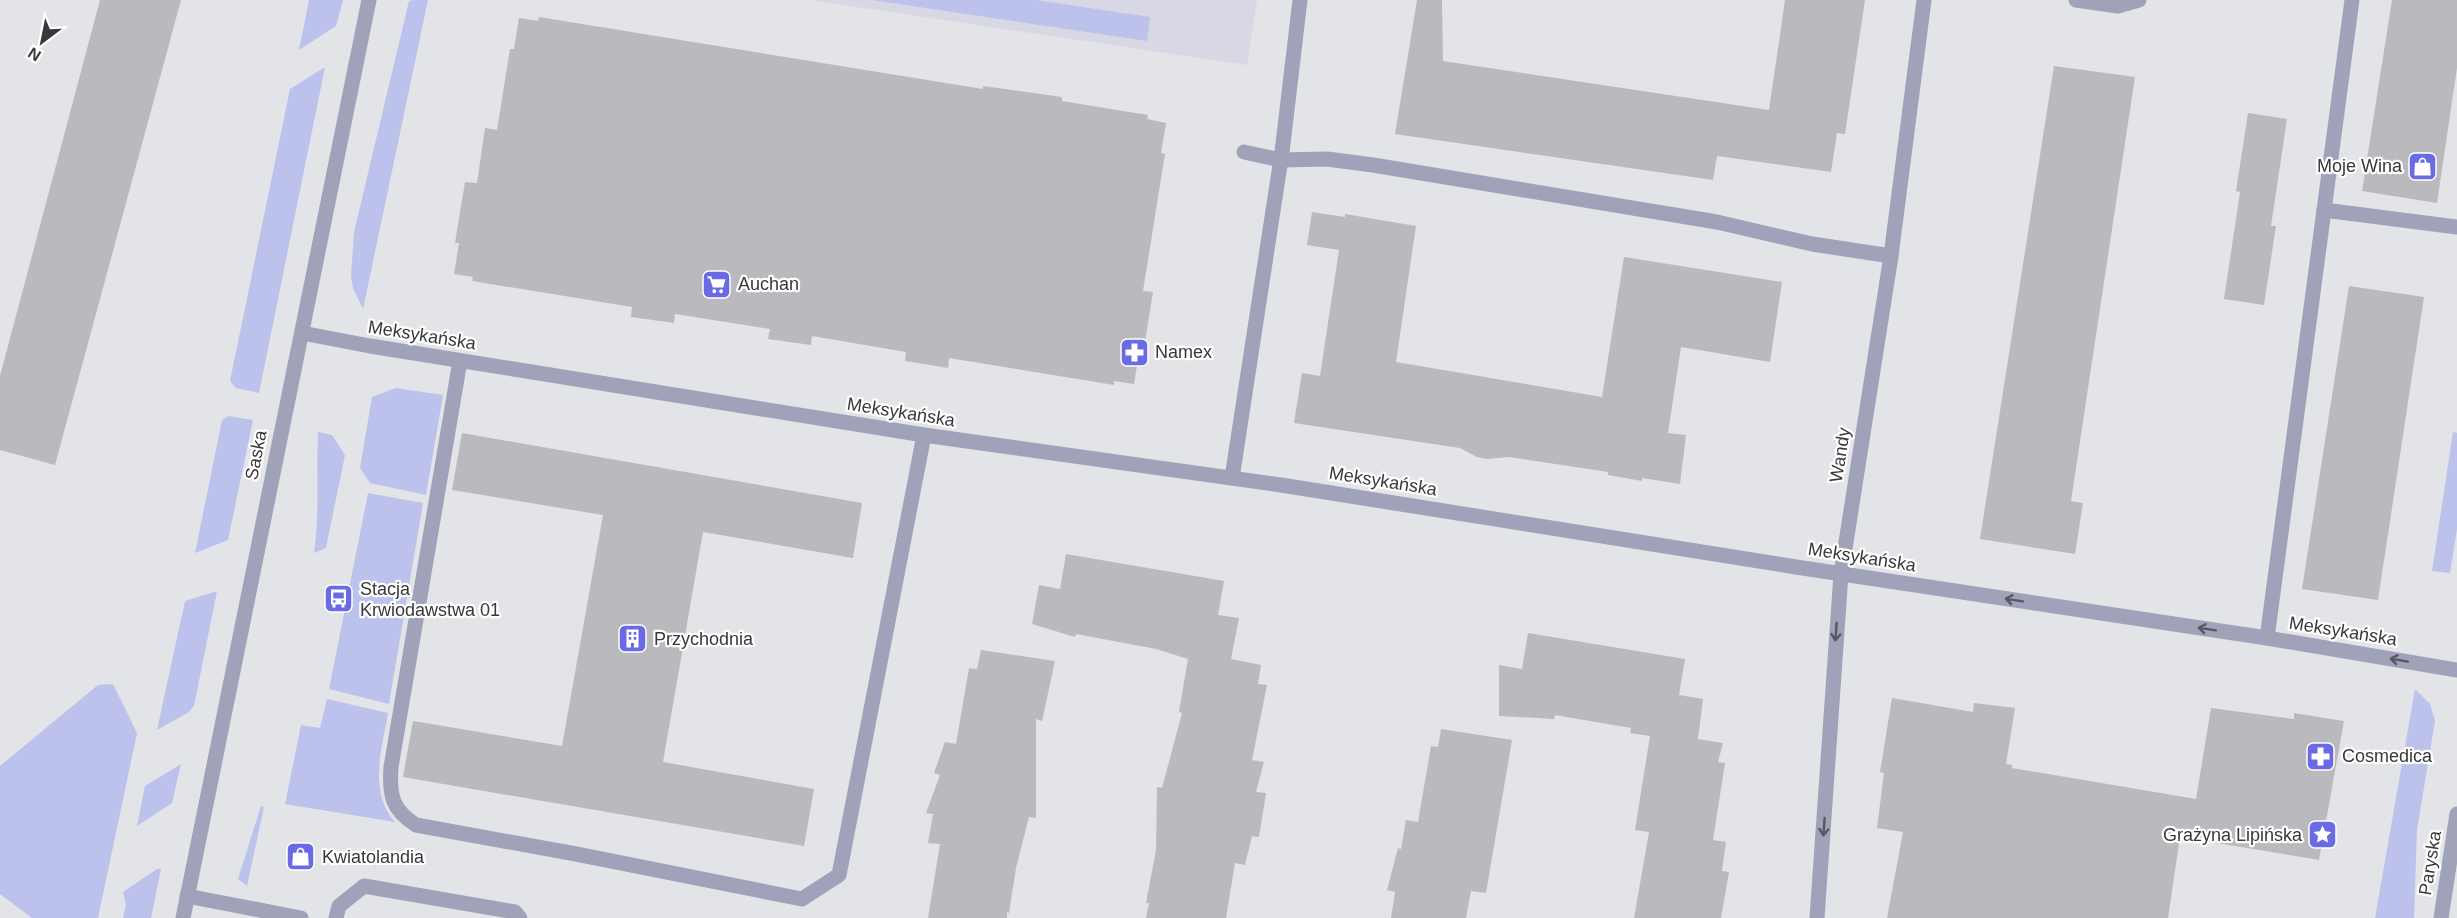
<svg xmlns="http://www.w3.org/2000/svg" width="2457" height="918" font-family="Arial,sans-serif">
<style>
.built{fill:#d7d8e3}
.green{fill:#bcc2ec}
.building{fill:#bababe}
.lines{fill:none;stroke-linecap:round;stroke-linejoin:round}
.service{stroke:#9fa2b8;stroke-width:15}
.minor{stroke:#9fa2b8;stroke-width:15}
.tertiary{stroke:#9fa2b8;stroke-width:15}
.oneway{stroke:#575860}
.labels{text-anchor:middle;stroke-width:4.5;stroke-linejoin:round;paint-order:stroke}
.poi-label{font-size:18px;fill:#38383a;stroke:#fff;text-anchor:start}
.street-label{font-size:18px;fill:#38383a;stroke:#fff}
</style>
<rect width="100%" height="100%" fill="#e3e4e7"/>
<path class="built" d="M810,0H1257L1247,65Z"/>
<g class="green">
<path d="M309,0H343L336,26L299,50Z"/>
<path d="M413,0H428L363,309L353,288L351,276L354,232L409,1Z"/>
<path d="M872,0H1036L1150,17L1147,41Z"/>
<path d="M325,67L259,393L236,388L230,381L290,89Z"/>
<path d="M396,388L443,395L426,495L370,483L360,468L372,397Z"/>
<path d="M229,416L253,420L228,540L195,553L222,420Z"/>
<path d="M318,432L332,435L345,455L326,548L314,553C320,513 316,473 318,432Z"/>
<path d="M2453,432L2457,433V529L2450,573L2432,571Z"/>
<path d="M368,493L423,503L389,704L329,689Z"/>
<path d="M217,591L194,706L189,712L157,730L185,601Z"/>
<path d="M113,684L137,733L98,918H32L0,894V766L98,685Z"/>
<path d="M2415,689L2430,704L2435,721L2417,830L2414,918H2375Z"/>
<path d="M327,699L388,713C382,749 368,792 395,822L285,804L301,725L320,728Z"/>
<path d="M181,764L172,803L137,826L145,786Z"/>
<path d="M261,806L264,807L247,886L238,879Z"/>
<path d="M157,869H161L151,918H123L126,905L123,892Z"/>
</g>
<g class="building">
<path d="M100,0H181L55,465L0,450V376Z"/>
<path d="M1417,0H1442L1443,61L1769,110L1785,0H1865L1845,134L1837,133L1831,172L1717,156L1713,180L1395,134Z"/>
<path d="M2392,0H2457V68L2437,203L2362,191Z"/>
<path d="M539,17L983,89V86L1062,97V101L1148,115L1147,119L1166,123L1161,153L1165,154L1143,291L1153,292L1143,354L1139,353L1134,384L1114,381V385L949,358L948,368L905,361L906,352L812,336L811,345L768,339L770,329L675,314L674,323L631,317L632,307L472,281L473,277L454,274L459,243H455L465,182L477,183L485,128L497,130L510,49H514L519,18L538,21Z"/>
<path d="M2054,66L2135,77L2071,501L2083,503L2075,554L1980,539Z"/>
<path d="M2248,113L2287,119L2271,226H2276L2264,305L2224,299L2240,192L2236,191Z"/>
<path d="M1312,212L1345,217V214L1416,226L1396,362L1602,397L1624,257L1782,282L1770,362L1681,347L1668,433L1686,435L1680,484L1642,478V481L1608,475V472L1509,457L1487,459L1477,457L1460,448L1294,423L1302,373L1320,376L1339,250L1307,245Z"/>
<path d="M2349,286L2424,297L2378,600L2302,589Z"/>
<path d="M462,433L862,503L853,558L703,532L663,762L814,789L804,846L403,777L413,721L562,746L603,515L452,490Z"/>
<path d="M1066,554L1224,581L1218,615L1239,618L1231,659L1261,665L1258,684L1267,685L1252,760L1264,762L1256,792L1266,793L1259,837L1252,836L1245,865L1235,863L1226,918H1146L1149,903H1146L1156,850L1157,787L1162,788L1182,713L1179,712L1188,659L1156,649L1076,634L1075,637L1032,624L1039,585L1060,589Z"/>
<path d="M1528,633L1685,659L1679,695L1703,699L1698,739L1723,743L1718,762L1725,763L1713,840L1726,842L1722,871L1729,872L1721,918H1634L1649,832L1635,830L1650,736L1630,733L1631,728L1555,715L1554,719L1499,716V665L1522,669Z"/>
<path d="M981,650L1055,661L1042,721L1036,719V818L1029,817L1016,868L1009,913L1007,912V918H928L940,844L928,843L933,814L926,813L940,775L934,773L945,742L956,744L969,668L977,669Z"/>
<path d="M1892,698L1973,712L1974,703L2015,708L2006,764L2012,765V768L2196,799L2211,708L2294,719V713L2344,721L2319,860L2180,837L2168,918H1887L1903,832L1877,828L1884,773L1880,772Z"/>
<path d="M1441,729L1512,740L1486,893L1471,891L1466,918H1391L1395,892L1387,890L1398,848L1401,849L1406,820L1418,822L1431,746L1438,747Z"/>
</g>
<g class="lines">
<g class="service">
<path d="M2076,0L2118,6L2139,0"/>
<path d="M1244,152L1281,160L1327,159L1373,165L1717,222L1812,244L1891,256"/>
<path d="M2324,210L2457,227"/>
<path d="M1232,478L1282,152L1300,0"/>
<path d="M2267,638L2352,0"/>
<path d="M187,896L301,918"/>
<path d="M336,918L339,906L364,886L515,912L520,918"/>
</g>
<g class="minor">
<path d="M302,333L370,346L924,435L1281,485L1796,567L2267,638L2457,670"/>
<path d="M460,361L391,767C389,795 392,810 416,825L576,854L802,899L839,875L924,435"/>
<path d="M1817,918L1841,574L1891,256L1924,0"/>
</g>
<g class="tertiary">
<path d="M183,918L369,0"/>
<path d="M2441,918L2457,814"/>
</g>
</g>
<defs><path id="oneway-shaft" d="M-6 0H5M1.5-3L5.5 0L1.5 3" fill="none" stroke-width="1.6" stroke-linecap="round" stroke-linejoin="round" transform="scale(1.5)"/></defs>
<g class="oneway">
<use href="#oneway-shaft" transform="translate(2014 600) rotate(-171)"/>
<use href="#oneway-shaft" transform="translate(2207 629) rotate(-171)"/>
<use href="#oneway-shaft" transform="translate(1836 632) rotate(94)"/>
<use href="#oneway-shaft" transform="translate(2399 660) rotate(-170)"/>
<use href="#oneway-shaft" transform="translate(1824 827) rotate(94)"/>
</g>
<defs>
<symbol id="shop-square" viewBox="-11 -11 22 22"><rect x="-9" y="-9" width="18" height="18" rx="4" fill="#696ae4" stroke="#fff"/><path d="M-5-2.5h2.3a2.7 3.5 0 0 1 5.4 0H5L5.5 6h-11ZM-1.5-2.5h3a1.5 2.3 0 0 0-3 0Z" fill="#fff"/></symbol>
<symbol id="supermarket-square" viewBox="-11 -11 22 22"><rect x="-9" y="-9" width="18" height="18" rx="4" fill="#696ae4" stroke="#fff"/><path d="M-6-5.5h2.5l.6 2H6L4.5 2H-2.5L-4.4-4H-6ZM-1.5 3.2a1.3 1.3 0 1 0 .1 0ZM3 3.2a1.3 1.3 0 1 0 .1 0Z" fill="#fff"/></symbol>
<symbol id="pharmacy-square" viewBox="-11 -11 22 22"><rect x="-9" y="-9" width="18" height="18" rx="4" fill="#696ae4" stroke="#fff"/><path d="M-2-6h4v4h4v4h-4v4h-4v-4h-4v-4h4Z" fill="#fff"/></symbol>
<symbol id="bus-square" viewBox="-11 -11 22 22"><rect x="-9" y="-9" width="18" height="18" rx="4" fill="#696ae4" stroke="#fff"/><path d="M-5-6H5V4H4V6H2V4H-2V6H-4V4H-5ZM-3.5-4V0h7V-4ZM-3.5 1.2v1.5H-2V1.2ZM2 1.2v1.5H3.5V1.2Z" fill="#fff"/></symbol>
<symbol id="building-square" viewBox="-11 -11 22 22"><rect x="-9" y="-9" width="18" height="18" rx="4" fill="#696ae4" stroke="#fff"/><path d="M-4-6H4V6H1V3H-1V6H-4ZM-2.5-4.3h1.7v1.8h-1.7ZM.8-4.3h1.7v1.8H.8ZM-2.5-1h1.7V.8h-1.7ZM.8-1h1.7V.8H.8Z" fill="#fff"/></symbol>
<symbol id="sight-square" viewBox="-11 -11 22 22"><rect x="-9" y="-9" width="18" height="18" rx="4" fill="#696ae4" stroke="#fff"/><path d="M0-6L1.8-2.2L6-1.7L2.9 1.2L3.7 5.4L0 3.3L-3.7 5.4L-2.9 1.2L-6-1.7L-1.8-2.2Z" fill="#fff"/></symbol>
</defs>
<g fill-rule="evenodd">
<use href="#shop-square" x="2406" y="150" width="33" height="33"/>
<use href="#supermarket-square" x="700" y="268" width="33" height="33"/>
<use href="#pharmacy-square" x="1118" y="336" width="33" height="33"/>
<use href="#bus-square" x="322" y="582" width="33" height="33"/>
<use href="#building-square" x="616" y="622" width="33" height="33"/>
<use href="#pharmacy-square" x="2304" y="740" width="33" height="33"/>
<use href="#sight-square" x="2306" y="818" width="33" height="33"/>
<use href="#shop-square" x="284" y="840" width="33" height="33"/>
</g>
<g class="labels">
<g class="poi-label">
<text x="2402" y="172" text-anchor="end">Moje Wina</text>
<text x="738" y="290">Auchan</text>
<text x="1155" y="358">Namex</text>
<text x="360" y="595">Stacja<tspan x="360" dy="21">Krwiodawstwa 01</tspan></text>
<text x="654" y="645">Przychodnia</text>
<text x="2342" y="762">Cosmedica</text>
<text x="2302" y="841" text-anchor="end">Grażyna Lipińska</text>
<text x="322" y="863">Kwiatolandia</text>
</g>
<g class="street-label">
<text transform="translate(422 335) rotate(9)" y="6">Meksykańska</text>
<text transform="translate(901 412) rotate(9)" y="6">Meksykańska</text>
<text transform="translate(256 455) rotate(-79)" y="6">Saska</text>
<text transform="translate(1840 455) rotate(-81)" y="6">Wandy</text>
<text transform="translate(1383 481) rotate(9)" y="6">Meksykańska</text>
<text transform="translate(1862 557) rotate(9)" y="6">Meksykańska</text>
<text transform="translate(2343 631) rotate(9)" y="6">Meksykańska</text>
<text transform="translate(2430 863) rotate(-81)" y="6">Paryska</text>
</g>
</g>
<g transform="translate(42 42) rotate(212)" stroke="#ffffff" stroke-width="4.5" paint-order="stroke">
<path d="M0-4.5L10 22L0 15L-10 22Z" fill="#38383a"/>
<text y="-9" font-size="16" font-weight="bold" text-anchor="middle" fill="#38383a">N</text>
</g>
</svg>
